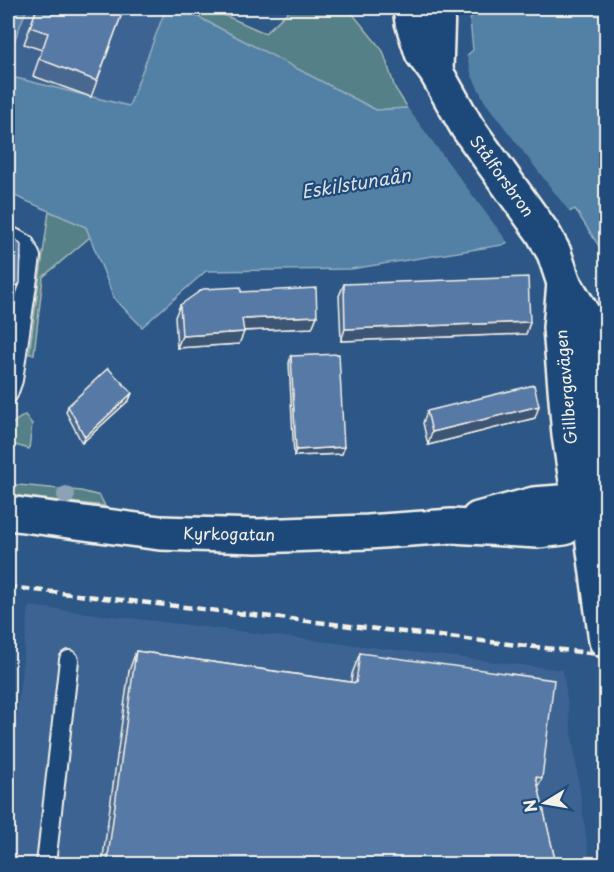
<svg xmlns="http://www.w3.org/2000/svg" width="614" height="872" font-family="'Playpen Sans',sans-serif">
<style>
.built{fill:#3d6492}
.green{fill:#578087;stroke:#a6b8b8;stroke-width:1.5}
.water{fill:#5381a5;stroke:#93aec0;stroke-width:1.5}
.pier{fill:#2d5786}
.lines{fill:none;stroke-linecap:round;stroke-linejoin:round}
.service-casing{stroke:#f4f1e8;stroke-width:22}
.tertiary-casing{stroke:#f4f1e8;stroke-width:38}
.secondary-casing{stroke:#f4f1e8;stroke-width:38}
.service{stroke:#1f4a7a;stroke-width:18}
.tertiary{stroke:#1f4a7a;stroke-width:33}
.secondary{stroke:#1f4a7a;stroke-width:33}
.rail{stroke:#f4f1e8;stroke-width:4.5;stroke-dasharray:9 4.5;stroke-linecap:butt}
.tree{fill:#8da2b4}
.wall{fill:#4a688f;stroke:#f4f1e8;stroke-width:1.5}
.shaded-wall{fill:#3c5574;stroke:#f4f1e8;stroke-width:1.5}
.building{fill:#5679a6;stroke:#f4f1e8;stroke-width:1.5}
.labels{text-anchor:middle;stroke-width:4.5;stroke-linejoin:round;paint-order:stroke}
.street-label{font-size:16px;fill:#f4f1e8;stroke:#1f4a7a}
.water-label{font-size:18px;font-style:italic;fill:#dce0de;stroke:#1f4a7a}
</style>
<rect width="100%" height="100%" fill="#2d5786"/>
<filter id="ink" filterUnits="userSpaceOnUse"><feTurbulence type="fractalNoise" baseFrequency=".0167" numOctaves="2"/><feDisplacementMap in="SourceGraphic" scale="12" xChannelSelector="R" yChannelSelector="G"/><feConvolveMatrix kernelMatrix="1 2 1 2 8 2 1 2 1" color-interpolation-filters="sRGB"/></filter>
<g filter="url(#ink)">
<g class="built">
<path d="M27,8H166L129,106L8,76V57Z"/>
<path d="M29,606L563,670L590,864H8V792Z"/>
</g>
<g class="green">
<path d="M181,8H208L265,33L292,8H348L383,51L395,88L408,108L376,110Z"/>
<path d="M49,211L86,227L90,237L43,277L34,354H29Z"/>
<path d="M25,415L32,424L29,449L8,443C7,425 10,424 25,415Z"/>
<path d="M8,484L81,491L100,496L105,506L8,495Z"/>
</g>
<g class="water">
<path d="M8,8H27L8,57Z"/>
<path d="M166,8H181L376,110L408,108L473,50L470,20L475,8H606V257L575,209L502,245L351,269L206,271L142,327L114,298L86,227L8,193V76L129,106Z"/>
</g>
<path class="pier" d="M466,53L472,76L485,102L571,214L509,244L406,106Z"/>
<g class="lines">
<defs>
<g id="service">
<path d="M8,235L25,244L31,257L13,380L8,394"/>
<path d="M46,864L69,660"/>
</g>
<g id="tertiary">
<path d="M8,513L160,533L257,536L368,532L452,526L538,531L564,528L589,513"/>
<path d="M478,519L534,504L560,502L589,513"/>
</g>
<g id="secondary">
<path d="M410,8L412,22L422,53L436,72L467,127L543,233L554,253L564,283L589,324L605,476L589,513"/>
<path d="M436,70L438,8"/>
<path d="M564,283L560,328L569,435L576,481L589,513L606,641"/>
</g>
</defs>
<use href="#service" class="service-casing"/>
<use href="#tertiary" class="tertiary-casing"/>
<use href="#secondary" class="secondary-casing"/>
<use href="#service" class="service"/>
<use href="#tertiary" class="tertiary"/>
<use href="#secondary" class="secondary"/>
<path class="rail" d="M8,587L606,655"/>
</g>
<circle class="tree" cx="66" cy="495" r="9"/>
<g class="wall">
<path d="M37,8H124L91,97L33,76L42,50L24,44Z"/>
<path d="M344,284L530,322L526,334L341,341L339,296Z"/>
<path d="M241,292L317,316L312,328L244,331L239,344L177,348L175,317L180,305Z"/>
<path d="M291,356L344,447L342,454L294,456L289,363Z"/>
<path d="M132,393L129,400L82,443L66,412L68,406Z"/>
<path d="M427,411L535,418L428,445L423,423Z"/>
<path d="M136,651L351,682L352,674L360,653L542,778L538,788L556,864H102L129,671Z"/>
</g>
<g class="shaded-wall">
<path d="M20,283L12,304L8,309V295Z"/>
<path d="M317,316L312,328L238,331L242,319Z"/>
<path d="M530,322L526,334L341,341L345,329Z"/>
<path d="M244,332L239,344L177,348L182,336Z"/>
<path d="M132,393L129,400L82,443L85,437Z"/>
<path d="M539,406L535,418L428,445L432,432Z"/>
<path d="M344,447L342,454L294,456L296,450Z"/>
</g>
<g class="building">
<path d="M37,8H124L97,81L39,59L48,33L30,27Z"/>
<path d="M8,231L21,245L20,283L8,295Z"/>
<path d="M528,277L530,322L345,329L344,284Z"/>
<path d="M241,287V292L316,288L317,316L242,319L244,332L182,336L180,305L203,289Z"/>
<path d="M339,354L344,447L296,450L291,356Z"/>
<path d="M108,368L132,393L85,437L68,406Z"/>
<path d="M534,385L539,406L432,432L427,411Z"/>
<path d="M136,651L356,683L360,653L554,680L542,778L536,777L556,864H107Z"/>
</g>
</g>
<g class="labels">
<g class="street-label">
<text transform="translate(502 176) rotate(54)" y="6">Stålforsbron</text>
<text transform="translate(566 387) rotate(-95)" y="6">Gillbergavägen</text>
<text transform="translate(229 534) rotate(1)" y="6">Kyrkogatan</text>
</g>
<g class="water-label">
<text transform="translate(356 184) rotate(-9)" y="6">Eskilstunaån</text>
</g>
</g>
<rect width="614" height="872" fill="none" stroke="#1f4a7a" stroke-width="30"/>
<rect x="15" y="15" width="584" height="842" fill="none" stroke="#f4f1e8" stroke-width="2" filter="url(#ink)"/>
<g transform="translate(545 803) rotate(259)" stroke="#1f4a7a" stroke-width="4.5" paint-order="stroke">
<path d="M0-4.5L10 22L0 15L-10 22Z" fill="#f4f1e8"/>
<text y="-9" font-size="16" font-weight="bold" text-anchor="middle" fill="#f4f1e8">N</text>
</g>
</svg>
